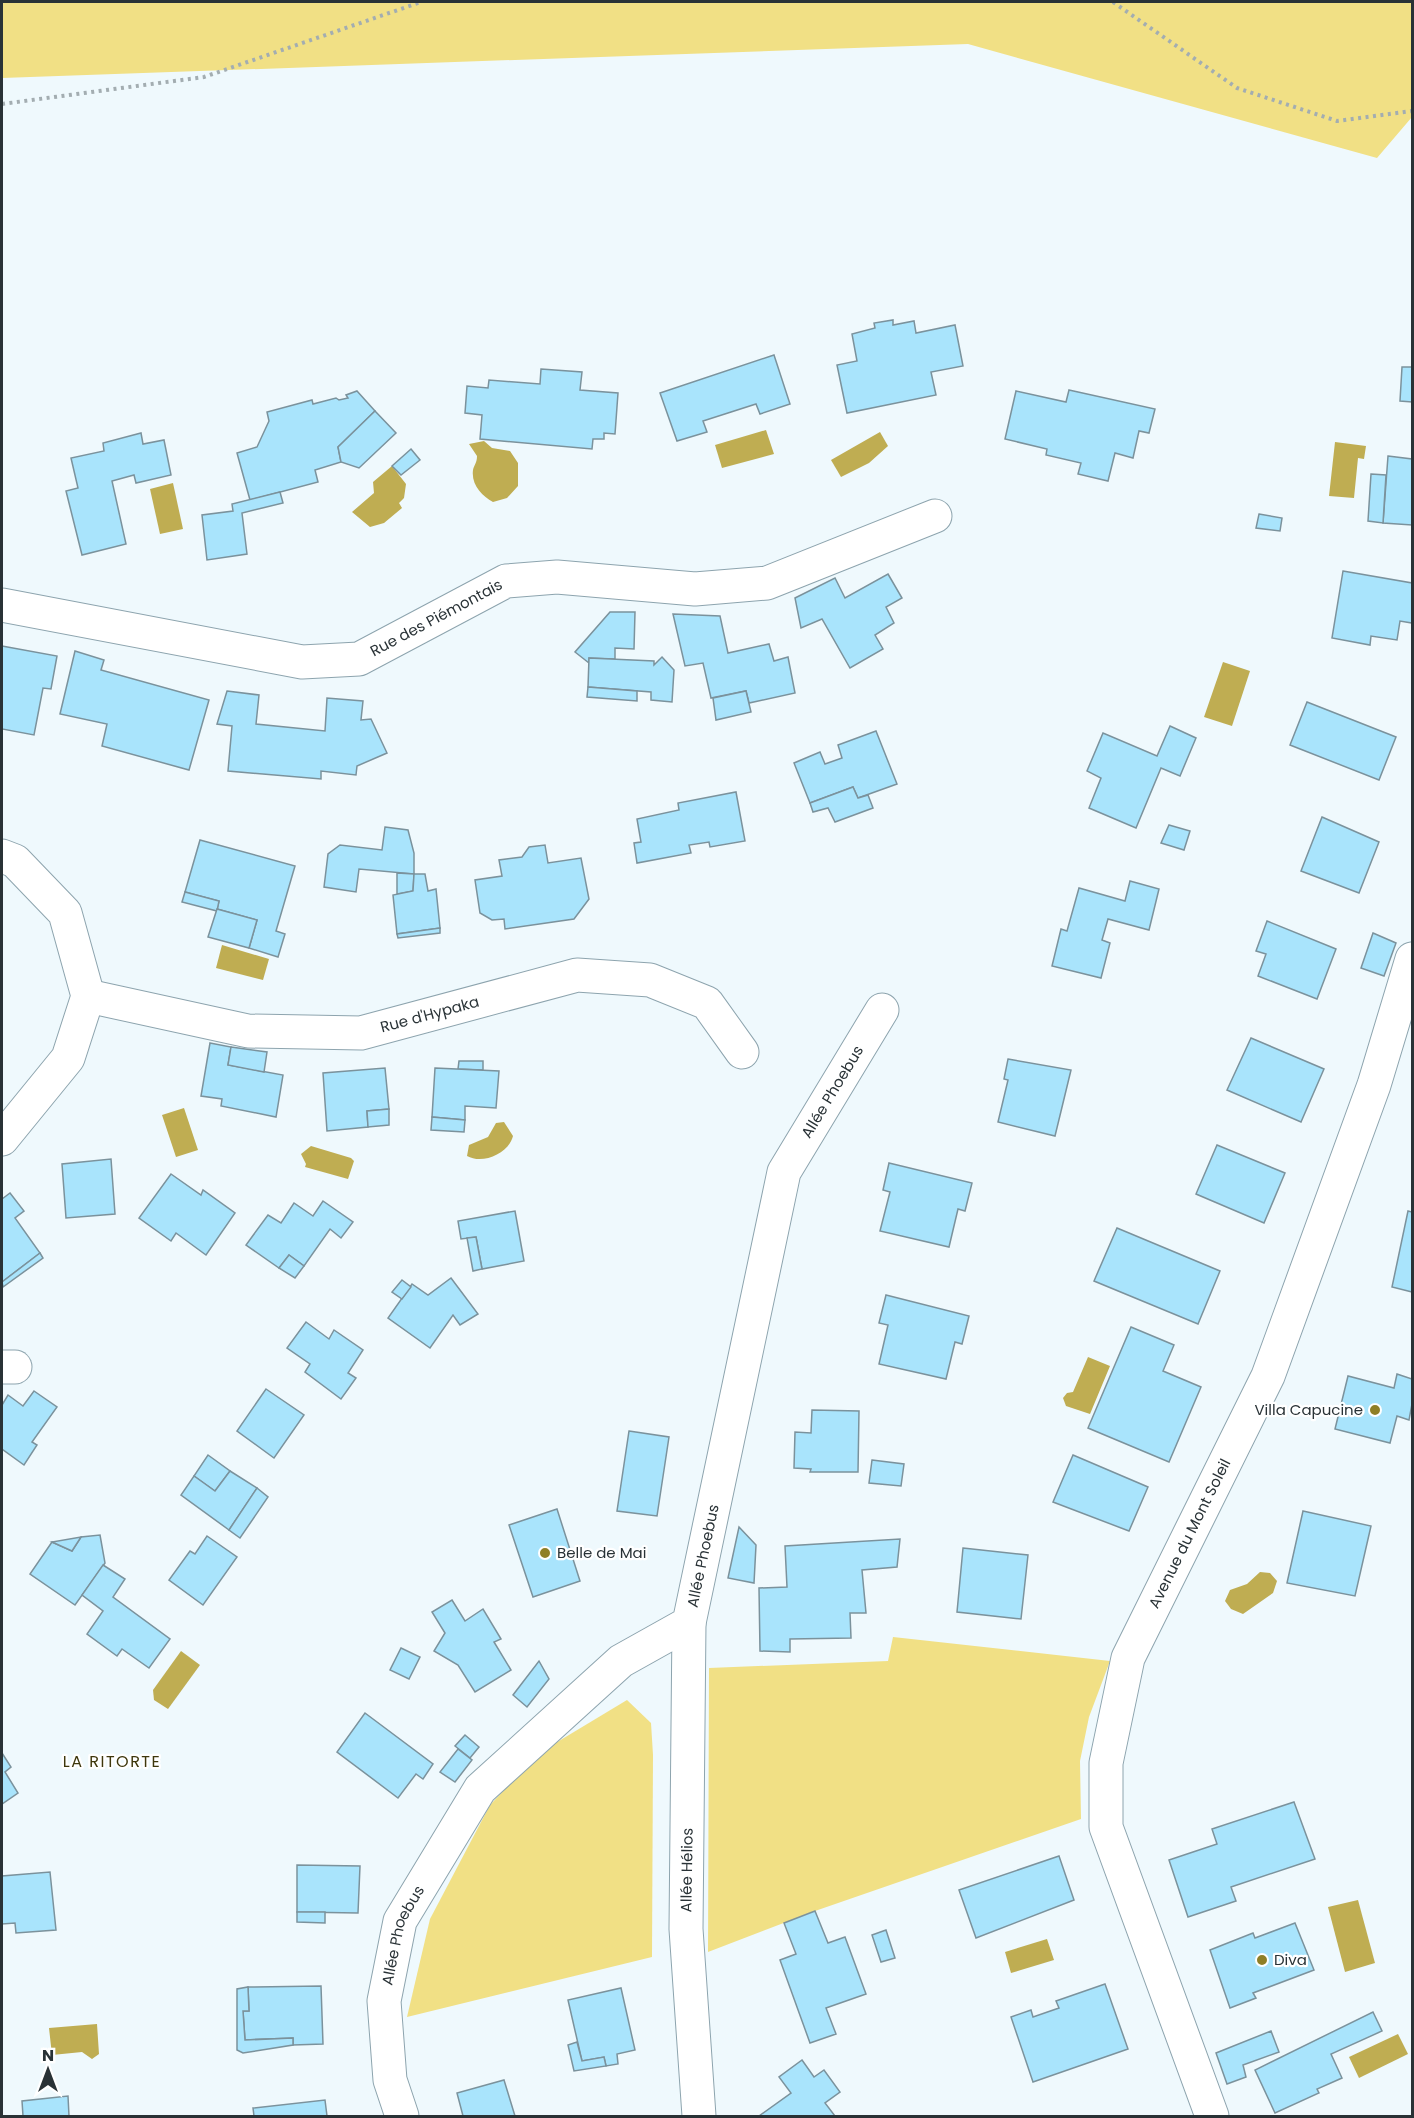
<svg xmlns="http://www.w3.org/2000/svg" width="1414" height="2118" font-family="Poppins,sans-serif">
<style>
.green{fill:#f1e085}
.water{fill:#bfad52}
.building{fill:#a9e4fc;stroke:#7b929c;stroke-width:1.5}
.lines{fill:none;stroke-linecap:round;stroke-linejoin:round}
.street-casing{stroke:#8da4ae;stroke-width:35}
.path{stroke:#a3adb1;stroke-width:4;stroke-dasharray:3 4.5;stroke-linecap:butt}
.street{stroke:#fff;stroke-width:33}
.poi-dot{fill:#8f7f26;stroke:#fff;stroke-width:2}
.labels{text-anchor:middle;stroke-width:4.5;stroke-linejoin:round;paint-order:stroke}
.street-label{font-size:15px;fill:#293236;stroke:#fff}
.poi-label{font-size:15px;fill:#293236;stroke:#fff;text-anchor:start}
.neighbourhood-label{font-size:16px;letter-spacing:1.5px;fill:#3e370c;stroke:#fff}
</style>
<rect width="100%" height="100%" fill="#eff9fd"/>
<g class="green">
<path d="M2,2H1412V117L1377,158L968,44L2,78Z"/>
<path d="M893,1637L1110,1661L1089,1717L1080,1761L1081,1819L815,1911L708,1952L709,1668L888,1661Z"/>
<path d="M627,1700L651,1723L653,1755L652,1957L407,2017L430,1919L490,1805L539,1753Z"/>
</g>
<g class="water">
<path d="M766,430L774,454L722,468L715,445Z"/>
<path d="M880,432L888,446L869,463L841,477L831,460Z"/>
<path d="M484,441L492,448L510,451L518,463V486L507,498L493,502C482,496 471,485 473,470C474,465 477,463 477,456L469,444Z"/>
<path d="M1335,442L1366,446L1364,459L1358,458L1354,498L1329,496Z"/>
<path d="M392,466L406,484L404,498L399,503L402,508L384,523L370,527L352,512L374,493L373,482Z"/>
<path d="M173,483L183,529L160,534L150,489Z"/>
<path d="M1223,662L1250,671L1232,726L1204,717Z"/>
<path d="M222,945L269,959L263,980L216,968Z"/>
<path d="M184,1108L198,1150L176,1157L162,1115Z"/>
<path d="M504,1122L513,1136C509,1153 483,1165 467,1156L469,1145L488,1137L496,1123Z"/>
<path d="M311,1146L351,1158L354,1161L348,1179L305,1167L306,1164L301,1154Z"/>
<path d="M1088,1357L1110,1366L1090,1414L1066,1406L1063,1398L1067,1393L1073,1392Z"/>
<path d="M1260,1572L1270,1573L1277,1581L1273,1593L1243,1614L1231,1609L1225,1601L1230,1590L1247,1584Z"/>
<path d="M181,1651L200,1665L168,1709L154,1700L153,1690Z"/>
<path d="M1358,1900L1375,1963L1345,1972L1328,1907Z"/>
<path d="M1047,1939L1054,1960L1011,1973L1005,1952Z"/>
<path d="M97,2024L99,2054L92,2059L82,2052L52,2055L49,2028Z"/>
<path d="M1398,2034L1408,2054L1359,2078L1349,2057Z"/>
</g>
<g class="building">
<path d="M893,320V325L914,321L916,333L955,325L963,366L931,372L936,395L847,413L837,365L857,361L852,334L875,328L874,323Z"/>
<path d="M774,355L790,404L760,414L756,404L703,421L707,432L677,441L660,393Z"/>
<path d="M1402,367H1412V402L1400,401Z"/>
<path d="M541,369L582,372L580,390L618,393L615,434L604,433V439H593L592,449L480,439L482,415L465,413L467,386L488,388L489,380L540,384Z"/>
<path d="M1069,390L1155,409L1149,433L1139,431L1133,458L1115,453L1108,481L1078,474L1081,463L1046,455L1047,449L1005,439L1016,391L1066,402Z"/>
<path d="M357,391L375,411L338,447L341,462L315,470L318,482L250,500L237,453L257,447L269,421L267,412L312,400L313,404L336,398L339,400L348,398L346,395Z"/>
<path d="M375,411L396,433L359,468L341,462L338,447Z"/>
<path d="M141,433L143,444L164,440L171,475L136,483L134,475L112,481L126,544L82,555L66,491L78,488L71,458L104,451L103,443Z"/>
<path d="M411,449L420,460L401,475L392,466Z"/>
<path d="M1388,456L1412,459V525L1383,523Z"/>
<path d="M1371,474L1386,475L1383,523L1368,521Z"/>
<path d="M280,492L283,503L242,513L247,554L207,560L202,515L233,511L232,504Z"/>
<path d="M1259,514L1282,518L1280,531L1256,528Z"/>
<path d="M1343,571L1412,583V623L1400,621L1397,640L1371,636L1370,645L1332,638Z"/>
<path d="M888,574L902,598L886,607L894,623L875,635L883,649L850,668L822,619L801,628L795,598L835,578L845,598Z"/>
<path d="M610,612H635L634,649L615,648V659L589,658V663L575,652Z"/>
<path d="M673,614L720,616L728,653L769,644L774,661L788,657L795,693L749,703L746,691L711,698L703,663L685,666Z"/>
<path d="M2,646L57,656L51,689L43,688L34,735L2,729Z"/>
<path d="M75,651L104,660L101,670L209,700L189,770L102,746L107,724L60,714Z"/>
<path d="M662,657L674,670L672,702L651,700V692L588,687L589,658L654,661V665Z"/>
<path d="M588,687L637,691V701L587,697Z"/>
<path d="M227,691L259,695L256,724L325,731L327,698L363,701L361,720L371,719L387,753L357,766L356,775L321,771V779L228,771L232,726L217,724Z"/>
<path d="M746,691L751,712L716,720L713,698Z"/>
<path d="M1307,702L1396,737L1379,780L1290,745Z"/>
<path d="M1170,726L1196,738L1180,776L1161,768L1136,828L1089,808L1101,778L1087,771L1103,733L1157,756Z"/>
<path d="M876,731L897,784L858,798L853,787L810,803L794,763L820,752L825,764L842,758L838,745Z"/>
<path d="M853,787L858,798L868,795L873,808L835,822L828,808L813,812L810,803Z"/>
<path d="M736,792L745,841L710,847L709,842L689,845L691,853L637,863L634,843L641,842L637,819L679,810L678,803Z"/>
<path d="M1322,817L1379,842L1359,893L1301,871Z"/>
<path d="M1169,825L1190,831L1184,850L1161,843Z"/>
<path d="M385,827L408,830L414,853V874L359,869L356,892L324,887L328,854L340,845L382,850Z"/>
<path d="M200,840L295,866L276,931L285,934L278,957L249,948L257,920L217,909L219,901L185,892Z"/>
<path d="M545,845L548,863L581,858L589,899L574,919L505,929L504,919L492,920L480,913L475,880L502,876L499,860L522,857L529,847Z"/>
<path d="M397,873L414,874L413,891L397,894Z"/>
<path d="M414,874H425L428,891L436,889L440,928L397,934L393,895L413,891Z"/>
<path d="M1130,881L1159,889L1149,930L1108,919L1102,940L1110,943L1101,978L1052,966L1061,929L1067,931L1079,888L1125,901Z"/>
<path d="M185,892L219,901L217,911L182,902Z"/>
<path d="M217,909L257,920L249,948L208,937Z"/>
<path d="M1267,921L1336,949L1317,999L1258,976L1266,954L1256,951Z"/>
<path d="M440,928V933L398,938L397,934Z"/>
<path d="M1373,933L1396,943L1384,976L1361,968Z"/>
<path d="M1251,1038L1324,1069L1301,1122L1227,1090Z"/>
<path d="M210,1043L231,1047L228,1065L283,1075L276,1117L221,1106L222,1099L201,1096Z"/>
<path d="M231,1047L267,1052L264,1072L228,1065Z"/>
<path d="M1008,1059L1071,1070L1055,1136L998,1122L1008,1080L1004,1079Z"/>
<path d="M459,1061H483V1070L458,1069Z"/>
<path d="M385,1068L389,1109L367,1111L368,1127L327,1131L323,1073Z"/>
<path d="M435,1068L499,1071L496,1108L465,1106V1120L432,1117Z"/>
<path d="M389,1109V1125L368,1127L367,1111Z"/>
<path d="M432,1117L465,1120L464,1132L431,1130Z"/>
<path d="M1217,1145L1285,1173L1264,1223L1196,1194Z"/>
<path d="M111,1159L115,1214L66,1218L62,1164Z"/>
<path d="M889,1163L972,1183L965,1211L958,1209L949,1247L880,1231L890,1192L883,1190Z"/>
<path d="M171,1174L201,1195L203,1190L235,1213L206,1255L176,1233L171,1241L139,1218Z"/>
<path d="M10,1193L24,1211L15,1218L40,1253L2,1282V1199Z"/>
<path d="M323,1201L353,1222L341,1238L330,1229L304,1266L289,1255L279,1268L246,1245L268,1215L281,1223L294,1203L313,1216Z"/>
<path d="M515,1211L524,1261L482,1269L476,1237L461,1239L458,1221Z"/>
<path d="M1408,1211L1412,1212V1292L1392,1287Z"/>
<path d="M1117,1228L1220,1271L1198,1324L1094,1281Z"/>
<path d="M476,1237L482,1269L473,1271L467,1238Z"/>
<path d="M40,1253L43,1258L3,1287L2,1282Z"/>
<path d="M289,1255L304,1266L295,1278L279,1268Z"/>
<path d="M451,1278L478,1314L460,1325L453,1315L430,1348L388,1318L412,1284L428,1295Z"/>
<path d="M402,1280L411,1287L402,1299L392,1292Z"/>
<path d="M886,1295L969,1316L962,1344L955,1342L946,1379L879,1364L888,1325L879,1323Z"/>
<path d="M306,1322L329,1339L334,1330L363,1350L348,1373L356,1378L341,1399L305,1372L310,1364L287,1348Z"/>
<path d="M1131,1327L1174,1345L1163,1371L1201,1387L1169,1462L1088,1428Z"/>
<path d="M1397,1374L1412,1379V1404L1409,1420L1397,1416L1390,1443L1335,1429L1348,1376L1394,1388Z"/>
<path d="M266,1389L304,1415L274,1458L237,1431Z"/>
<path d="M34,1391L57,1407L32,1442L37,1445L24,1465L2,1449V1405L8,1395L23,1406Z"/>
<path d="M812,1410L859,1411L858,1472H810L811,1469L794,1468L795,1432L811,1433Z"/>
<path d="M629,1431L669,1437L657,1516L617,1511Z"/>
<path d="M208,1455L230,1471L215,1491L194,1476Z"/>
<path d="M1073,1455L1148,1487L1129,1531L1053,1502Z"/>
<path d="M872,1460L904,1464L901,1486L869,1483Z"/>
<path d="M230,1471L257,1488L229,1530L181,1495L194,1476L215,1491Z"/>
<path d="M257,1488L268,1497L240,1538L229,1530Z"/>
<path d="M557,1509L580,1581L533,1597L509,1525Z"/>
<path d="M1303,1511L1371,1526L1355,1596L1287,1583Z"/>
<path d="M739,1527L756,1545L754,1583L728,1578Z"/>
<path d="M100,1535L105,1563L75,1605L30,1574L52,1542L72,1551L81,1537Z"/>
<path d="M207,1536L237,1557L203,1605L169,1580L190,1551L195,1554Z"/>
<path d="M81,1537L72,1551L52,1542Z"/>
<path d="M900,1539L897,1567L862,1570L866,1613H850L851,1638L790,1639V1652L760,1651L759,1588L787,1587L785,1546Z"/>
<path d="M963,1548L1028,1555L1021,1619L957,1612Z"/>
<path d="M103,1565L125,1579L113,1597L170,1639L149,1668L122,1649L117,1656L87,1634L103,1611L82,1595Z"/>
<path d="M452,1600L465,1621L483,1609L501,1639L494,1642L511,1670L475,1692L458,1665L434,1651L445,1633L432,1612Z"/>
<path d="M401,1648L420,1657L409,1679L390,1670Z"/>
<path d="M539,1661L549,1679L527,1707L513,1695Z"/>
<path d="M365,1713L433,1764L423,1779L416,1774L398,1798L337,1752Z"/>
<path d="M465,1735L479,1747L470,1758L455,1746Z"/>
<path d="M458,1749L472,1760L455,1782L440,1772Z"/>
<path d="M2,1753L11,1767L5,1772L18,1793L2,1804Z"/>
<path d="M1294,1802L1315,1859L1231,1887L1236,1901L1188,1917L1169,1860L1217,1844L1212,1829Z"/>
<path d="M1059,1856L1074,1900L976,1938L959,1890Z"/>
<path d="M297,1865L360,1866L358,1913L297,1912Z"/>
<path d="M50,1872L56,1930L16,1933L15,1923L2,1924V1876Z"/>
<path d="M815,1911L828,1943L845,1937L866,1994L826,2008L836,2034L810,2043L780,1960L796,1954L784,1923Z"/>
<path d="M297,1912H325V1923L297,1922Z"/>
<path d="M1295,1923L1314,1970L1253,1993L1256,1998L1230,2008L1210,1950L1253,1933L1255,1938Z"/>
<path d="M886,1930L895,1958L881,1962L872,1935Z"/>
<path d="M1105,1984L1128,2049L1033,2082L1011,2017L1031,2010L1033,2017L1059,2008L1056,2001Z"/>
<path d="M321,1986L323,2044L293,2045V2038L245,2040L243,2011H249L248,1987Z"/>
<path d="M248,1987L249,2011H243L245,2040L293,2038V2045L243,2053L237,2050V1989Z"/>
<path d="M621,1988L635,2050L617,2054L618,2064L606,2066L604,2057L582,2061L568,2000Z"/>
<path d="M1373,2012L1382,2031L1331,2054L1342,2078L1317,2089L1319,2093L1275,2113L1255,2070Z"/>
<path d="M1271,2031L1279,2052L1243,2065L1246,2077L1227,2084L1216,2053Z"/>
<path d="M577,2042L582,2061L604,2057L606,2066L574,2071L568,2045Z"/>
<path d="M802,2060L814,2077L824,2070L840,2092L825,2103L835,2116H759L791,2093L779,2077Z"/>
<path d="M504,2080L515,2116H463L457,2093Z"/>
<path d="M68,2096L69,2116H23L22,2101Z"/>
<path d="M325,2100L327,2116H254L253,2108Z"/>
</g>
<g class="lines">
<defs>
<g id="street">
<path id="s1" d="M2,605L302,662L359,659L506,581L557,577L695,589L767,583L935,516"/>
<path d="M2,856L15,861L65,913L88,996L68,1058L2,1139"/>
<path id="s2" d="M88,996L248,1031L361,1033L577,975L650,980L707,1003L742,1052"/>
<path d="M2,1367H15"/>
<path d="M689,1623L686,1929L699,2116"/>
<path id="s3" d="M402,2116L390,2080L384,2001L400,1921L480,1789L621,1661L689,1623L784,1172L882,1010"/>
<path id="s4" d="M1212,2116L1106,1827V1763L1128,1658L1268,1376L1374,1085L1412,959"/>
</g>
</defs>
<use href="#street" class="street-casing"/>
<g class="path">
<path d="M1113,2L1237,88L1337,121L1412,111"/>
<path d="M2,104L204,77L421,2"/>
</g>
<use href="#street" class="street"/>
</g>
<g class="poi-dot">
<circle cx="1375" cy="1410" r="6"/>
<circle cx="545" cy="1553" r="6"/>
<circle cx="1262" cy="1960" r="6"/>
</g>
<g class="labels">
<g class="street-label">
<text dy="5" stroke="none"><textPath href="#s1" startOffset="450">Rue des Piémontais</textPath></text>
<text dy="5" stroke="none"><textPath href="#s2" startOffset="348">Rue d'Hypaka</textPath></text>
<text dy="5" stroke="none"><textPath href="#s3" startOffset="1176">Allée Phoebus</textPath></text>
<text dy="5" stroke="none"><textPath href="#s4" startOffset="618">Avenue du Mont Soleil</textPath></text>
<text dy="5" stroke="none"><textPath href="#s3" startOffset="690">Allée Phoebus</textPath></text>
<text transform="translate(687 1870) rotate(-89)" y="5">Allée Hélios</text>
<text dy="5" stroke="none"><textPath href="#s3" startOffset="186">Allée Phoebus</textPath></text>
</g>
<g class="poi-label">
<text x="1363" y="1415" text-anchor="end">Villa Capucine</text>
<text x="557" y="1558">Belle de Mai</text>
<text x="1274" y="1965">Diva</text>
</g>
<g class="neighbourhood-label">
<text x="112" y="1767">LA RITORTE</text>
</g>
</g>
<rect width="1414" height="2118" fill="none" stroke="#293236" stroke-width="6"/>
<g transform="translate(48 2070)" stroke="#ffffff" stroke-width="4.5" paint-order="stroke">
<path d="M0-4.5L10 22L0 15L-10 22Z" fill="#293236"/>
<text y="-9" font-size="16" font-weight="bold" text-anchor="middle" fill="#293236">N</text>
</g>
</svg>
